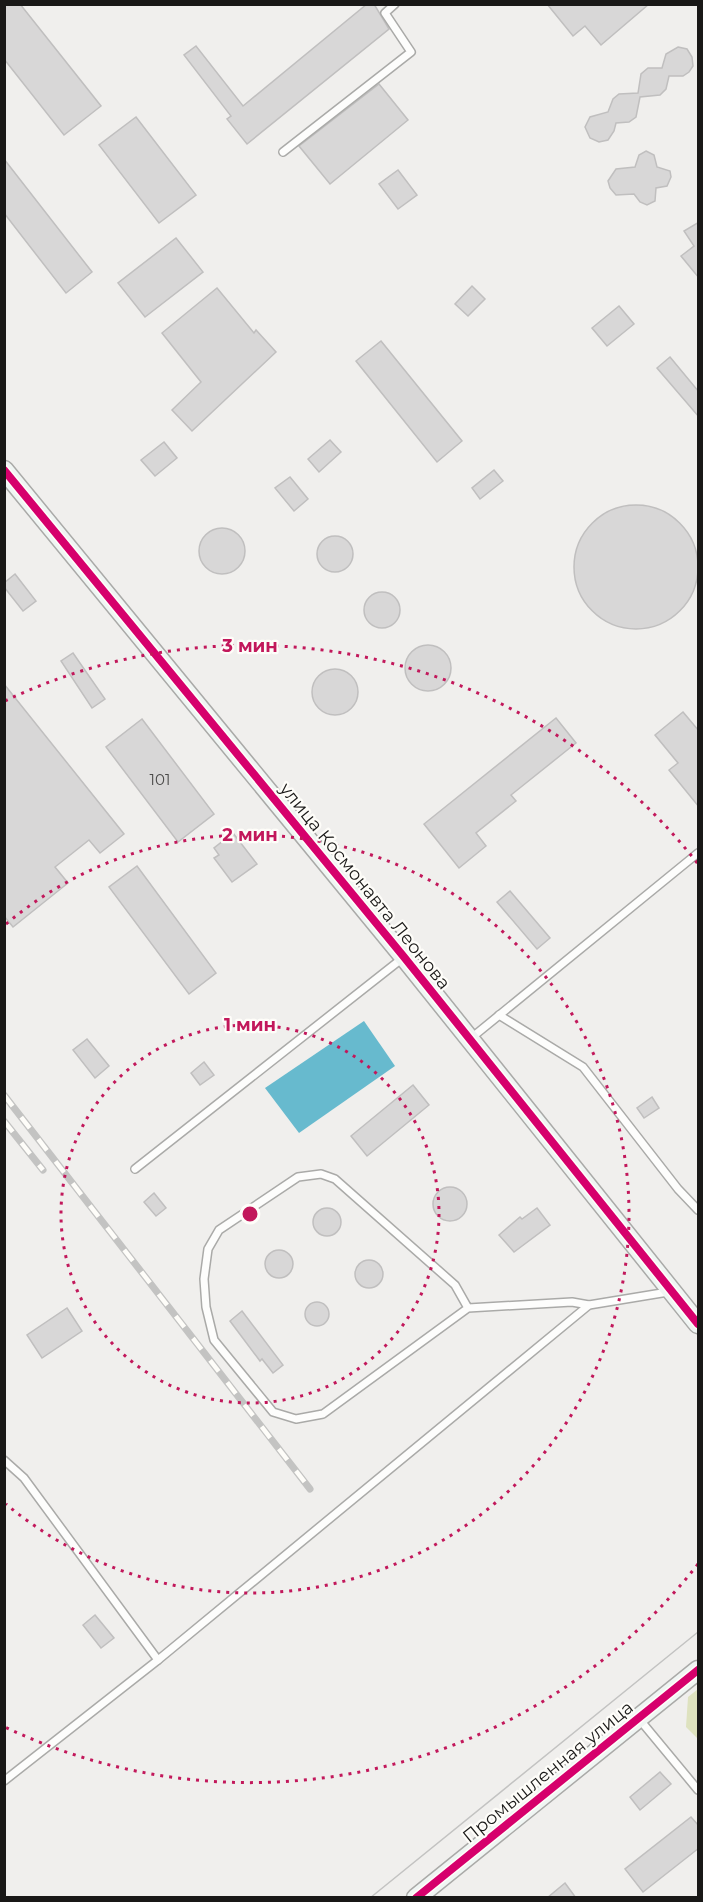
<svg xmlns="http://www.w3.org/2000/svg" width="703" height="1902" font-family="Montserrat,sans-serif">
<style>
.green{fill:#dee2bf}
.water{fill:#67bace}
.building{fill:#d8d7d7;stroke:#c0bfbf;stroke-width:1.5}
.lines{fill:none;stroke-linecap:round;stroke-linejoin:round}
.lane-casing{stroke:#aaaaa8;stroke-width:10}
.secondary-casing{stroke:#aaaaa8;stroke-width:21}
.lane{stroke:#fdfdfc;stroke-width:7}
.secondary{stroke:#f0f5f3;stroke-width:18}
.tram{stroke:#c3c3c2;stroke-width:1.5}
.rail-casing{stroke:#c3c3c2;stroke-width:7}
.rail{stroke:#fefdf9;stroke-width:4.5;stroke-dasharray:14;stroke-linecap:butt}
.cycleway-casing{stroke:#fefdf9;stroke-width:11}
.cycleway{stroke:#d6006c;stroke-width:8}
.ring{fill:none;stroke:#c2185b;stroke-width:3;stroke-dasharray:3 6}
.labels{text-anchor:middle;stroke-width:4.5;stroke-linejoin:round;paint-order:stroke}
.number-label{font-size:15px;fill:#4b4a49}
.street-label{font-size:18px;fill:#191817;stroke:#fefdf9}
.centre{fill:#c2185b;stroke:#fefdf9;stroke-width:3}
.ring-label{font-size:18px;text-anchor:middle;font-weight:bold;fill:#c2185b;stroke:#fefdf9;stroke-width:4.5;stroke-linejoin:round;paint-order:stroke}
</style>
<rect width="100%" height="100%" fill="#f0efed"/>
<path class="green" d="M698,1689V1739L686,1727L688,1697Z"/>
<path class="water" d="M364,1021L395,1066L299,1133L265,1088Z"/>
<g class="building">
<path d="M4,4H20L101,106L64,135L4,59Z"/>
<path d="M367,4H374L389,29L247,144L227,119L231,116L184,55L196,46L243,106Z"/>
<path d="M547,4H649L601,45L585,26L573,36Z"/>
<path d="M678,47L687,49L692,57L693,66L689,72L683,76H669L666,89L660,95L640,97L636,117L629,122L616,123L614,131L608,140L599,142L590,138L585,127L590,117L608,112L613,99L619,94L638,93L641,74L648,68H662L666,54Z"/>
<path d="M379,84L408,120L330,184L299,146Z"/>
<path d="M136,117L196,195L159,223L99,145Z"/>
<path d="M646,151L654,155L657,167L670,171L671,177L667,186L656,188L655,201L647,205L640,202L634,194L616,195L610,188L608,181L616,169L635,167L639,155Z"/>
<path d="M4,159L92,272L66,293L4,213Z"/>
<path d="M398,170L417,195L398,209L379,184Z"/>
<path d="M699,222V278L681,256L694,246L684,231Z"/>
<path d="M176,238L203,272L145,317L118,283Z"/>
<path d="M472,286L485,299L468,316L455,304Z"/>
<path d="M217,288L254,333L256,330L276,352L192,431L172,410L201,382L162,333Z"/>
<path d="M619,306L634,324L607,346L592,328Z"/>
<path d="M381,341L462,441L437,462L356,361Z"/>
<path d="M670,357L699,392V417L657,368Z"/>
<path d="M330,440L341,452L319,472L308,459Z"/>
<path d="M164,442L177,458L155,476L141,460Z"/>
<path d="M494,470L503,481L480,499L472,488Z"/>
<path d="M290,477L308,499L294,511L275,488Z"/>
<circle cx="636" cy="567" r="62"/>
<circle cx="222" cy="551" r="23"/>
<circle cx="335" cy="554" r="18"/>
<path d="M15,574L36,601L23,611L4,587V583Z"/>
<circle cx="382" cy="610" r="18"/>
<circle cx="428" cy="668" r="23"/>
<path d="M73,653L105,699L92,708L61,661Z"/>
<circle cx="335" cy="692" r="23"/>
<path d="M4,684L124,834L100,853L89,840L55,867L68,883L13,927L4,916Z"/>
<path d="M683,712L699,731V807L669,770L678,763L655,735Z"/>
<path d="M556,718L576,743L511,795L516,801L476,833L486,846L459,868L424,824Z"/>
<path d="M142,719L214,814L178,842L106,747Z"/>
<path d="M233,833L257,864L232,882L214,858L219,855L214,848Z"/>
<path d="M137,866L216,973L189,994L109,887Z"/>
<path d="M510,891L550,938L537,949L497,902Z"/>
<path d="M87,1039L109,1066L95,1078L73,1050Z"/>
<path d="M204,1062L214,1075L200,1085L191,1073Z"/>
<path d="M413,1085L429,1105L367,1156L351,1136Z"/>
<path d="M652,1097L659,1108L644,1118L637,1108Z"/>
<circle cx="450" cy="1204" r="17"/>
<path d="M154,1193L166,1208L156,1216L144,1202Z"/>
<path d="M537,1208L550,1225L514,1252L499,1235L520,1217L522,1219Z"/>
<circle cx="327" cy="1222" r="14"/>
<circle cx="279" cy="1264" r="14"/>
<circle cx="369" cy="1274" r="14"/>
<circle cx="317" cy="1314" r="12"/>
<path d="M67,1308L82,1331L42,1358L27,1335Z"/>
<path d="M242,1311L283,1365L273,1373L262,1359L260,1361L230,1321Z"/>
<path d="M95,1615L114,1638L101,1648L83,1625Z"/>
<path d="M660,1772L671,1784L640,1810L630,1797Z"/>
<path d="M691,1817L699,1826V1848L643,1892L625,1869Z"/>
<path d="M565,1883L576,1898H547Z"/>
</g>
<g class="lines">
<defs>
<g id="lane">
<path d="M283,152L411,52L385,13L395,4"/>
<path d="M499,1015L583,1067L678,1189L698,1210"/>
<path d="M470,1039L698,853"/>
<path d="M135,1169L404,957"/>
<path d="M468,1308L323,1414L296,1419L273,1412L214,1340L206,1307L204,1279L208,1249L219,1230L298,1177L321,1174L335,1179L455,1285L468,1308L572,1302L589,1305"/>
<path d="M4,1460L24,1478L158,1660"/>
<path d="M640,1720L698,1790"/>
<path d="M4,1781L158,1660L589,1305L668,1292"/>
</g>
<g id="secondary">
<path d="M4,470L404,957L698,1324"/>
<path d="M416,1898L698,1670"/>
</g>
</defs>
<use href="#lane" class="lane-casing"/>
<use href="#secondary" class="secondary-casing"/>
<use href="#lane" class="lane"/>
<use href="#secondary" class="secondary"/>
<path class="tram" d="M370,1898L698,1632"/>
<defs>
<g id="rail">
<path d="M4,1095L310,1489"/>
<path d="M4,1121L43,1170"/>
</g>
</defs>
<use href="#rail" class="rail-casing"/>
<use href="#rail" class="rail"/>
<defs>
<g id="cycleway">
<path d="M4,470L404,957L698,1324"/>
<path d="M416,1898L698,1670"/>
</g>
</defs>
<use href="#cycleway" class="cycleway-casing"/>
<use href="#cycleway" class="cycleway"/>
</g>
<g class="ring">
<circle cx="250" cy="1214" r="189"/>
<path d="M6 924A379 379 0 1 1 6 1504"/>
<path d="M698 1564A568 568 0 0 1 5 1727M5 701A568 568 0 0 1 698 864"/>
</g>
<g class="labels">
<g class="number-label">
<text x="160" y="785">101</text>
</g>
<g class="street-label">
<text transform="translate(365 886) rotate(51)" y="6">улица Космонавта Леонова</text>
<text transform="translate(548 1772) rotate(-39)" y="6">Промышленная улица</text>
</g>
</g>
<circle cx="250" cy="1214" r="9" class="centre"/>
<g class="ring-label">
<text x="250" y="652">3 мин</text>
<text x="250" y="841">2 мин</text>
<text x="250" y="1031">1 мин</text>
</g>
<rect width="703" height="1902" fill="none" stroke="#191817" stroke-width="12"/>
</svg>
